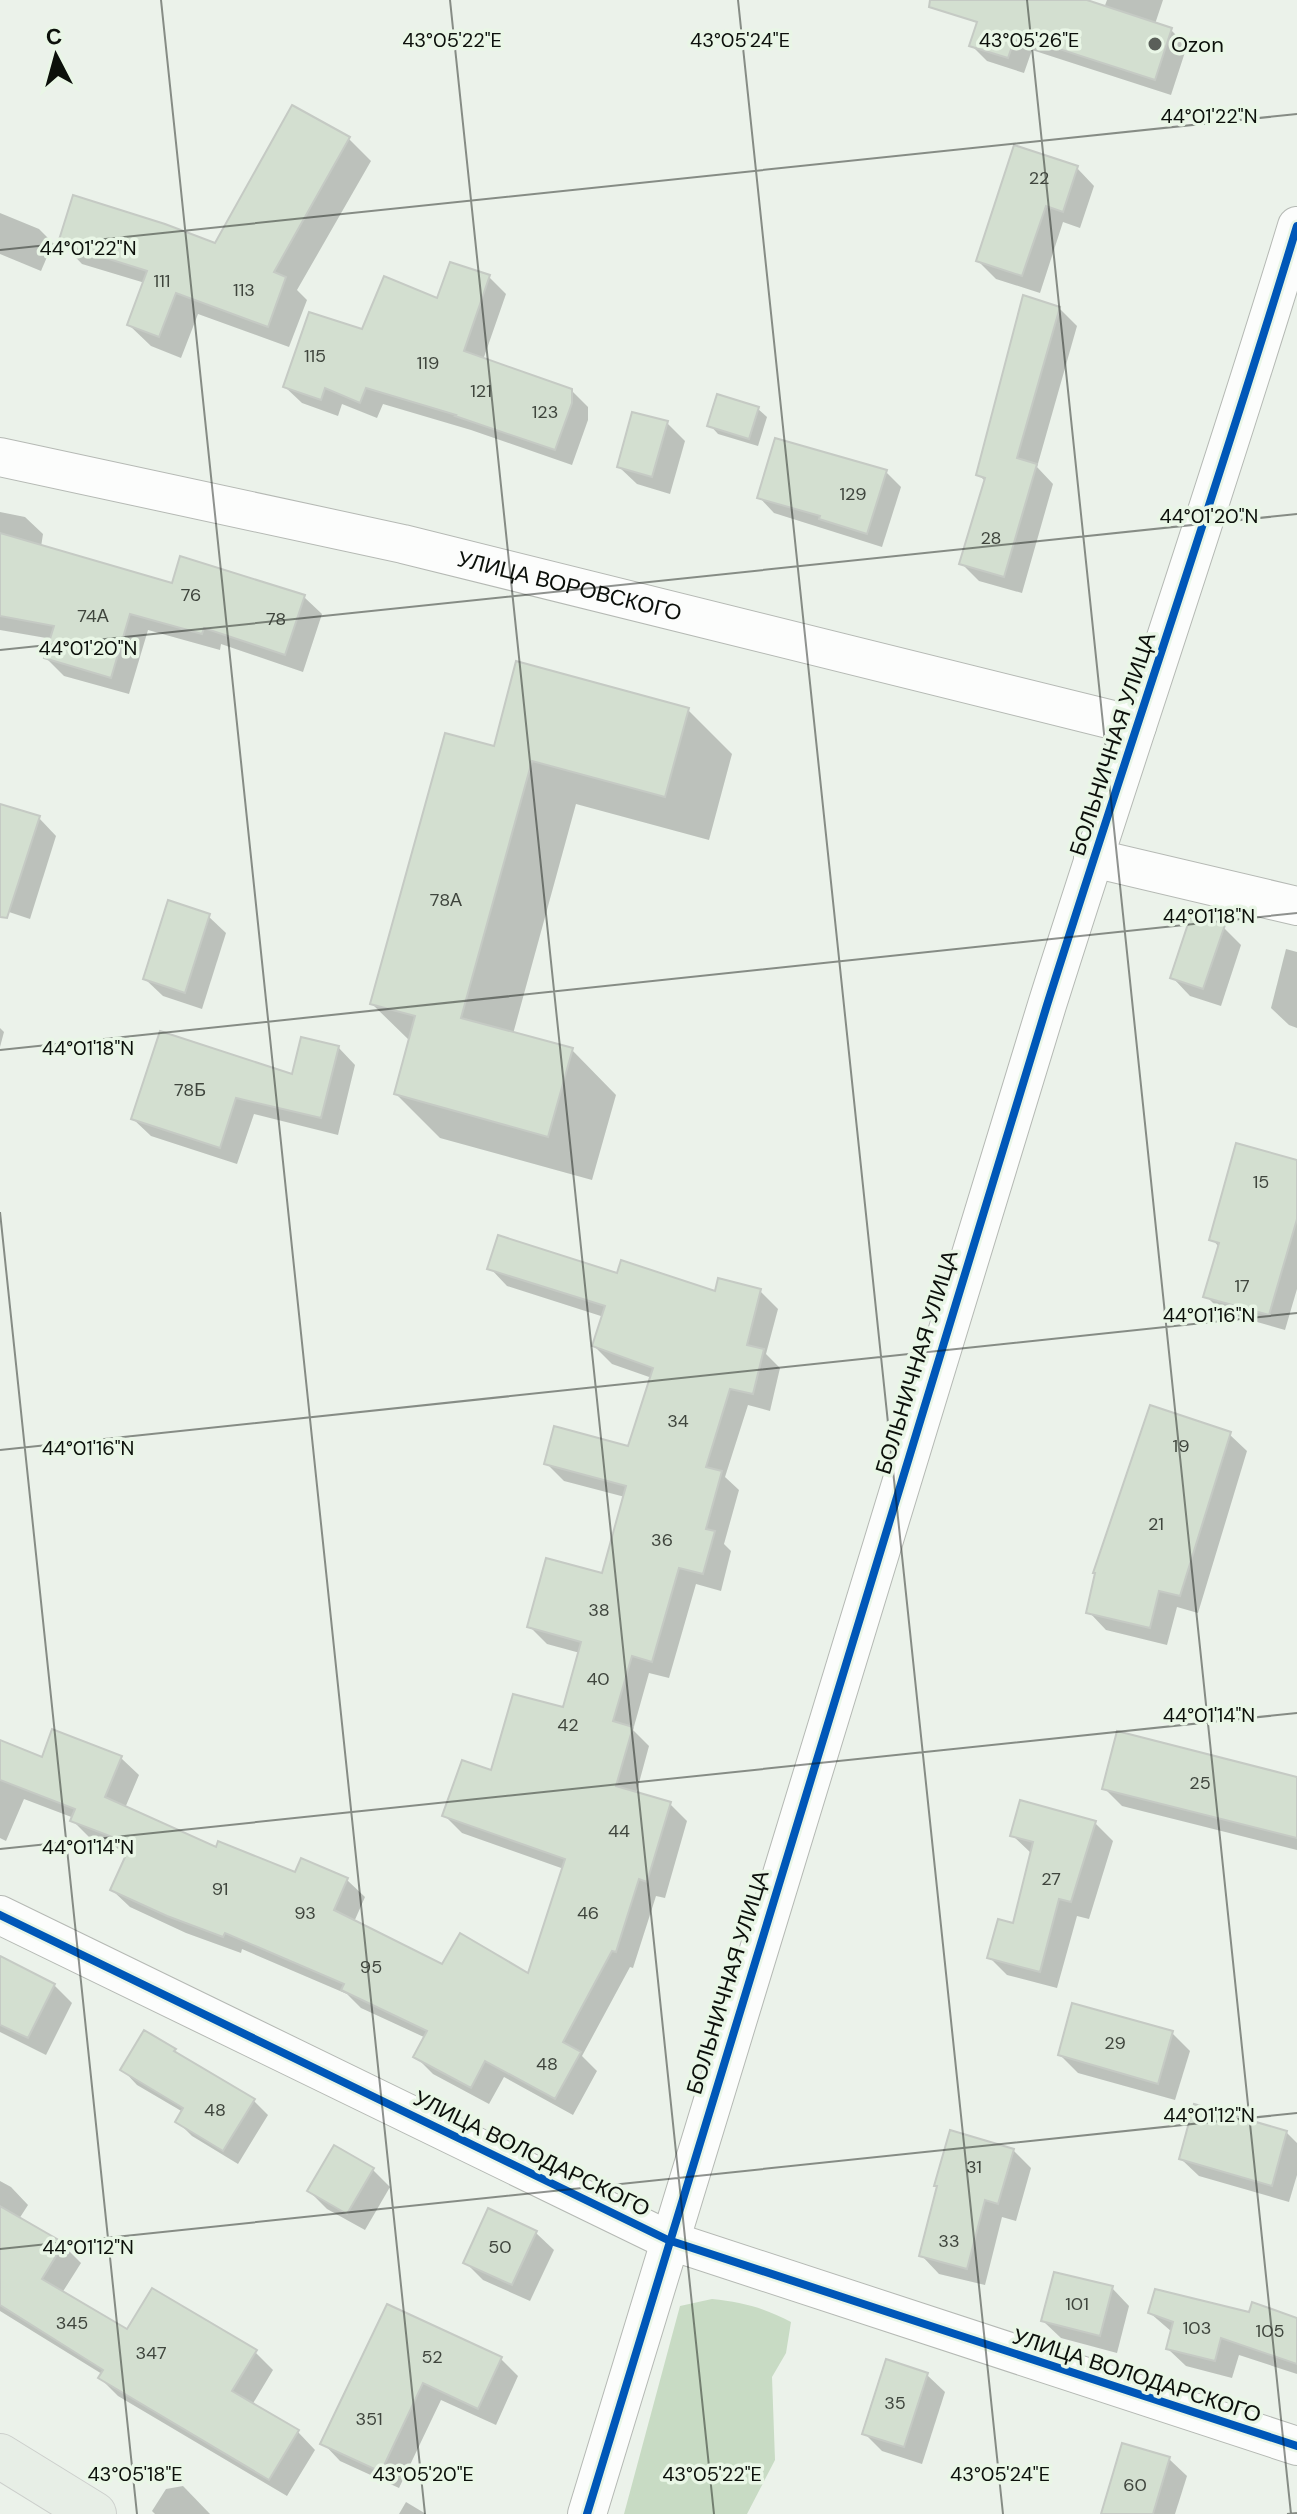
<svg xmlns="http://www.w3.org/2000/svg" width="1297" height="2514" font-family="'DM Sans',sans-serif">
<style>
.green{fill:#c8dbc4}
.shadow{fill:#0003}
.building{fill:#d3dfd0;stroke:#c5cac4;stroke-width:2}
.lines{fill:none;stroke-linecap:round;stroke-linejoin:round}
.street-casing{stroke:#b5b9b4;stroke-width:40}
.primary-casing{stroke:#cccfcc;stroke-width:46}
.street{stroke:#fcfdfc;stroke-width:38}
.primary{stroke:#e7eee6;stroke-width:44}
.cycleway-casing{stroke:#e9f6e6;stroke-width:13}
.cycleway{stroke:#0057b8;stroke-width:8}
.ticks{fill:none;stroke:#0c100b;stroke-width:2;stroke-opacity:0.45}
.poi-dot{fill:#5a5f59;stroke:#e9f6e6;stroke-width:3}
.labels{text-anchor:middle;stroke-width:7;stroke-linejoin:round;paint-order:stroke}
.number-label{font-size:18px;fill:#3f453d}
.poi-label{font-size:22px;fill:#0c100b;stroke:#e9f6e6;text-anchor:start}
.street-label{font-size:22px;fill:#0c100b;stroke:#e9f6e6}
.ticks-label{font-size:20px;text-anchor:middle;fill:#0c100b;stroke:#e9f6e6;stroke-width:7;stroke-linejoin:round;paint-order:stroke}
</style>
<rect width="100%" height="100%" fill="#ebf2ea"/>
<path class="green" d="M712,2299C742,2302 765,2308 791,2322L786,2353L772,2377L775,2460L747,2514H624L680,2306Z"/>
<g class="shadow">
<path d="M986,0H1081L1104,8L1107,0H1163L1155,24L1171,30L1187,46L1171,95L1032,50L1024,73L987,61L971,45Z"/>
<path d="M293,108L349,139L371,161L297,290L307,300L289,347L198,314L181,358L151,346L129,325L145,283L82,264L61,242L216,246Z"/>
<path d="M1077,168L1094,186L1080,228L1063,222L1040,293L996,279L978,261Z"/>
<path d="M0,213L39,229L53,243L41,271L0,254Z"/>
<path d="M451,264L489,277L506,294L483,360L571,390L588,407V420L572,465L471,430L383,404L377,418L342,404L338,416L302,403L285,387L363,332L438,301Z"/>
<path d="M1059,308L1077,326L1037,467L1053,484L1022,593L979,581L961,563L986,482L979,475Z"/>
<path d="M758,409L767,417L758,446L718,434L710,425Z"/>
<path d="M667,423L685,441L670,494L637,484L619,467Z"/>
<path d="M776,440L886,472L901,487L882,547L774,513L760,498Z"/>
<path d="M0,512L25,517L43,534L41,547L174,586L304,597L322,614L303,672L221,644L220,650L148,630L129,694L64,676L46,658L52,639L0,630Z"/>
<path d="M688,710L732,754L709,840L576,804L513,1034L572,1050L616,1095L592,1180L440,1138L396,1094L410,1041L372,1004L495,748Z"/>
<path d="M0,806L39,818L56,836L30,919L0,909Z"/>
<path d="M208,916L226,933L202,1009L163,996L145,979Z"/>
<path d="M1223,927L1241,945L1221,1006L1190,996L1173,978Z"/>
<path d="M1286,949L1297,952V1028L1289,1025L1271,1008Z"/>
<path d="M0,1028L4,1032L0,1047Z"/>
<path d="M338,1047L355,1065L338,1135L254,1114L237,1164L151,1136L133,1119L293,1077Z"/>
<path d="M1297,1162V1289L1285,1330L1222,1312L1206,1296L1219,1247L1212,1239Z"/>
<path d="M490,1268L618,1275L717,1294L760,1291L778,1309L766,1354L780,1368L770,1411L748,1405L725,1477L739,1490L724,1544L731,1551L721,1591L696,1584L669,1678L649,1673L633,1730L649,1746L636,1794L670,1804L687,1821L665,1898L656,1896L633,1968L630,1967L582,2056L597,2071L573,2115L504,2077L489,2104L433,2074L416,2057L426,2038L361,2008L347,1994L242,1949L241,1953L186,1933L130,1907L112,1890L129,1853L90,1838L72,1820L74,1818L24,1799L6,1841L0,1838V1742L43,1759L121,1758L139,1775L125,1808L217,1850L296,1874L347,1880L365,1897L354,1922L442,1967L529,1976L564,1869L462,1833L444,1815L564,1710L580,1653L547,1644L529,1626L604,1576L625,1497L564,1481L546,1463L630,1448L652,1378L612,1364L594,1346L604,1317L507,1286Z"/>
<path d="M1229,1434L1247,1451L1198,1613L1177,1607L1167,1645L1106,1630L1089,1612Z"/>
<path d="M1297,1779V1850L1122,1806L1104,1788Z"/>
<path d="M1095,1823L1113,1841L1089,1919L1077,1916L1057,1988L1007,1975L989,1957L1015,1926L1032,1854L1012,1835Z"/>
<path d="M0,1976L54,1985L72,2003L46,2055L0,2032Z"/>
<path d="M1172,2033L1190,2051L1175,2100L1078,2073L1060,2055Z"/>
<path d="M174,2050L181,2057L253,2100L268,2115L238,2164L192,2136L177,2121L183,2112L137,2085L123,2070Z"/>
<path d="M1286,2132L1297,2143V2175L1289,2202L1199,2176L1181,2159Z"/>
<path d="M1013,2150L1031,2168L1016,2221L1002,2217L985,2285L939,2274L922,2256Z"/>
<path d="M372,2169L390,2187L365,2230L327,2209L309,2191Z"/>
<path d="M0,2181L11,2187L28,2205L19,2219L63,2245L81,2263L62,2293L128,2332L255,2352L273,2370L252,2405L298,2432L315,2450L287,2496L118,2396L100,2378L102,2374L0,2311Z"/>
<path d="M536,2233L554,2250L530,2301L483,2280L465,2262Z"/>
<path d="M1112,2288L1129,2306L1117,2353L1061,2338L1043,2321Z"/>
<path d="M388,2306L501,2359L518,2376L496,2425L441,2400L399,2488L340,2461L323,2443Z"/>
<path d="M1150,2313L1250,2315L1297,2320V2374L1239,2355L1232,2378L1186,2366L1168,2349L1172,2332Z"/>
<path d="M927,2375L945,2392L922,2464L882,2451L864,2433Z"/>
<path d="M1169,2459L1187,2476L1175,2514H1103Z"/>
<path d="M183,2486L210,2514H155L152,2511L166,2489Z"/>
<path d="M406,2502L426,2514H399Z"/>
</g>
<g class="building">
<path d="M930,0H1087L1172,28L1155,80L1016,35L1008,58L969,46L977,22L929,7Z"/>
<path d="M292,105L350,137L274,272L286,277L268,327L176,293L159,337L127,325L147,271L58,243L73,195L165,224L215,243Z"/>
<path d="M1014,145L1078,166L1063,212L1046,206L1022,276L976,261Z"/>
<path d="M450,262L490,275L464,351L572,389V403L555,450L455,416L456,415L366,388L360,403L325,388L321,400L283,387L309,312L362,329L384,276L437,298Z"/>
<path d="M1023,295L1060,307L1017,458L1037,464L1004,577L959,564L985,478L976,475Z"/>
<path d="M717,394L759,407L749,439L707,426Z"/>
<path d="M632,412L668,421L652,477L617,467Z"/>
<path d="M775,438L887,470L867,534L819,519L820,516L757,498Z"/>
<path d="M0,533L172,583L180,556L305,595L285,655L204,628L202,634L130,614L111,678L44,658L54,626L0,616Z"/>
<path d="M516,661L689,708L665,797L532,761L461,1018L573,1048L548,1137L394,1094L415,1016L370,1004L445,733L494,746Z"/>
<path d="M0,804L40,816L7,918L0,917Z"/>
<path d="M168,900L210,914L185,993L143,979Z"/>
<path d="M1191,915L1225,925L1203,989L1170,978Z"/>
<path d="M160,1031L292,1074L301,1037L339,1046L321,1118L236,1098L220,1148L131,1119Z"/>
<path d="M1236,1143L1297,1160V1219L1269,1315L1203,1297L1219,1243L1209,1240Z"/>
<path d="M498,1235L617,1273L621,1260L715,1291L718,1278L761,1289L747,1345L764,1349L753,1394L730,1389L706,1467L722,1471L706,1529L715,1531L703,1574L679,1568L652,1662L632,1656L613,1721L633,1727L616,1786L671,1802L647,1882L639,1879L616,1952L612,1951L563,2042L581,2052L555,2099L485,2061L471,2088L413,2057L427,2031L341,1990L344,1984L225,1933L223,1937L167,1916L110,1890L131,1844L70,1821L75,1809L0,1780V1740L42,1757L52,1729L122,1756L105,1797L216,1847L218,1841L295,1872L301,1858L348,1878L334,1910L442,1964L460,1933L528,1973L565,1859L442,1816L462,1760L491,1770L513,1694L563,1707L581,1642L527,1627L546,1558L602,1573L626,1486L544,1464L554,1426L628,1446L653,1368L592,1346L605,1306L487,1269Z"/>
<path d="M1150,1405L1231,1432L1180,1596L1159,1591L1150,1628L1086,1613L1095,1573H1093Z"/>
<path d="M1117,1731L1297,1777V1838L1102,1789Z"/>
<path d="M1020,1800L1096,1821L1071,1902L1059,1899L1040,1972L987,1958L998,1919L1013,1923L1033,1842L1010,1836Z"/>
<path d="M0,1956L55,1984L28,2038L0,2025Z"/>
<path d="M1072,2003L1173,2031L1158,2084L1058,2055Z"/>
<path d="M144,2030L176,2049L174,2051L255,2099L223,2151L175,2122L183,2108L120,2070Z"/>
<path d="M1194,2104L1287,2131L1272,2186L1179,2159Z"/>
<path d="M950,2130L1014,2149L998,2204L985,2200L967,2269L919,2256L937,2186H934Z"/>
<path d="M334,2145L374,2168L347,2214L307,2191Z"/>
<path d="M0,2206L64,2243L42,2279L127,2329L152,2288L257,2350L232,2391L299,2430L269,2480L98,2378L103,2370L0,2305Z"/>
<path d="M488,2208L537,2231L512,2285L463,2263Z"/>
<path d="M1054,2272L1113,2286L1100,2336L1041,2321Z"/>
<path d="M1155,2289L1249,2312L1252,2302L1297,2318V2364L1221,2338L1215,2361L1166,2349L1173,2322L1148,2313Z"/>
<path d="M387,2304L502,2357L478,2409L423,2383L381,2472L320,2444Z"/>
<path d="M886,2359L928,2373L904,2447L862,2434Z"/>
<path d="M1122,2443L1170,2457L1153,2514H1101Z"/>
</g>
<g class="lines">
<defs>
<g id="street">
<path id="s1" d="M0,457L403,544L1137,726"/>
<path d="M1093,858L1297,906"/>
<path d="M0,1915L668,2240L1297,2446"/>
<path d="M587,2514C736,2010 889,1507 1047,1005C1129,745 1218,487 1297,226"/>
</g>
<path id="primary" d="M0,2456L94,2514"/>
</defs>
<use href="#street" class="street-casing"/>
<use href="#primary" class="primary-casing"/>
<use href="#street" class="street"/>
<use href="#primary" class="primary"/>
<defs>
<g id="cycleway">
<path d="M0,1915L668,2240L1297,2446"/>
<path d="M587,2514C736,2010 889,1507 1047,1005C1129,745 1218,487 1297,226"/>
</g>
</defs>
<use href="#cycleway" class="cycleway-casing"/>
<use href="#cycleway" class="cycleway"/>
</g>
<path class="ticks" d="M161,0L425,2514M450,0L714,2514M738,0L1003,2514M1027,0L1291,2514M0,250L1297,114M0,650L1297,514M0,1050L1297,913M0,1212L137,2514M0,1450L1297,1313M0,1849L1297,1713M0,2249L1297,2113M1287,2514L1297,2513"/>
<circle class="poi-dot" cx="1155" cy="44" r="8"/>
<g class="labels">
<g class="number-label">
<text x="1039" y="184">22</text>
<text x="162" y="287">111</text>
<text x="244" y="296">113</text>
<text x="315" y="362">115</text>
<text x="428" y="369">119</text>
<text x="481" y="397">121</text>
<text x="545" y="418">123</text>
<text x="853" y="500">129</text>
<text x="991" y="544">28</text>
<text x="191" y="601">76</text>
<text x="93" y="622">74А</text>
<text x="276" y="625">78</text>
<text x="446" y="906">78А</text>
<text x="190" y="1096">78Б</text>
<text x="1261" y="1188">15</text>
<text x="1242" y="1292">17</text>
<text x="678" y="1427">34</text>
<text x="1181" y="1452">19</text>
<text x="1156" y="1530">21</text>
<text x="662" y="1546">36</text>
<text x="599" y="1616">38</text>
<text x="598" y="1685">40</text>
<text x="568" y="1731">42</text>
<text x="1200" y="1789">25</text>
<text x="619" y="1837">44</text>
<text x="1051" y="1885">27</text>
<text x="220" y="1895">91</text>
<text x="305" y="1919">93</text>
<text x="588" y="1919">46</text>
<text x="371" y="1973">95</text>
<text x="1115" y="2049">29</text>
<text x="547" y="2070">48</text>
<text x="215" y="2116">48</text>
<text x="974" y="2173">31</text>
<text x="949" y="2247">33</text>
<text x="500" y="2253">50</text>
<text x="1077" y="2310">101</text>
<text x="72" y="2329">345</text>
<text x="1197" y="2334">103</text>
<text x="1270" y="2337">105</text>
<text x="151" y="2359">347</text>
<text x="432" y="2363">52</text>
<text x="895" y="2409">35</text>
<text x="369" y="2425">351</text>
<text x="1135" y="2491">60</text>
</g>
<g class="poi-label">
<text x="1171" y="52">Ozon</text>
</g>
<g class="street-label">
<text dy="8" stroke="none"><textPath href="#s1" startOffset="584">УЛИЦА ВОРОВСКОГО</textPath></text>
<text transform="translate(1112 744) rotate(-72)" y="8">БОЛЬНИЧНАЯ УЛИЦА</text>
<text transform="translate(916 1362) rotate(-73)" y="8">БОЛЬНИЧНАЯ УЛИЦА</text>
<text transform="translate(727 1982) rotate(-73)" y="8">БОЛЬНИЧНАЯ УЛИЦА</text>
<text transform="translate(532 2153) rotate(26)" y="8">УЛИЦА ВОЛОДАРСКОГО</text>
<text transform="translate(1137 2375) rotate(18)" y="8">УЛИЦА ВОЛОДАРСКОГО</text>
</g>
</g>
<g class="ticks-label">
<text x="452" y="47">43°05'22"E</text>
<text x="740" y="47">43°05'24"E</text>
<text x="1029" y="47">43°05'26"E</text>
<text x="1209" y="123">44°01'22"N</text>
<text x="88" y="255">44°01'22"N</text>
<text x="1209" y="523">44°01'20"N</text>
<text x="88" y="655">44°01'20"N</text>
<text x="1209" y="923">44°01'18"N</text>
<text x="88" y="1055">44°01'18"N</text>
<text x="1209" y="1322">44°01'16"N</text>
<text x="88" y="1455">44°01'16"N</text>
<text x="1209" y="1722">44°01'14"N</text>
<text x="88" y="1854">44°01'14"N</text>
<text x="1209" y="2122">44°01'12"N</text>
<text x="88" y="2254">44°01'12"N</text>
<text x="135" y="2481">43°05'18"E</text>
<text x="423" y="2481">43°05'20"E</text>
<text x="712" y="2481">43°05'22"E</text>
<text x="1000" y="2481">43°05'24"E</text>
</g>
<g transform="translate(56 56) rotate(354)" stroke="#e9f6e6" stroke-width="6" paint-order="stroke">
<path d="M0-6L14 30L0 20L-14 30Z" fill="#0c100b"/>
<text y="-12" font-size="22" font-weight="bold" text-anchor="middle" fill="#0c100b">С</text>
</g>
</svg>
